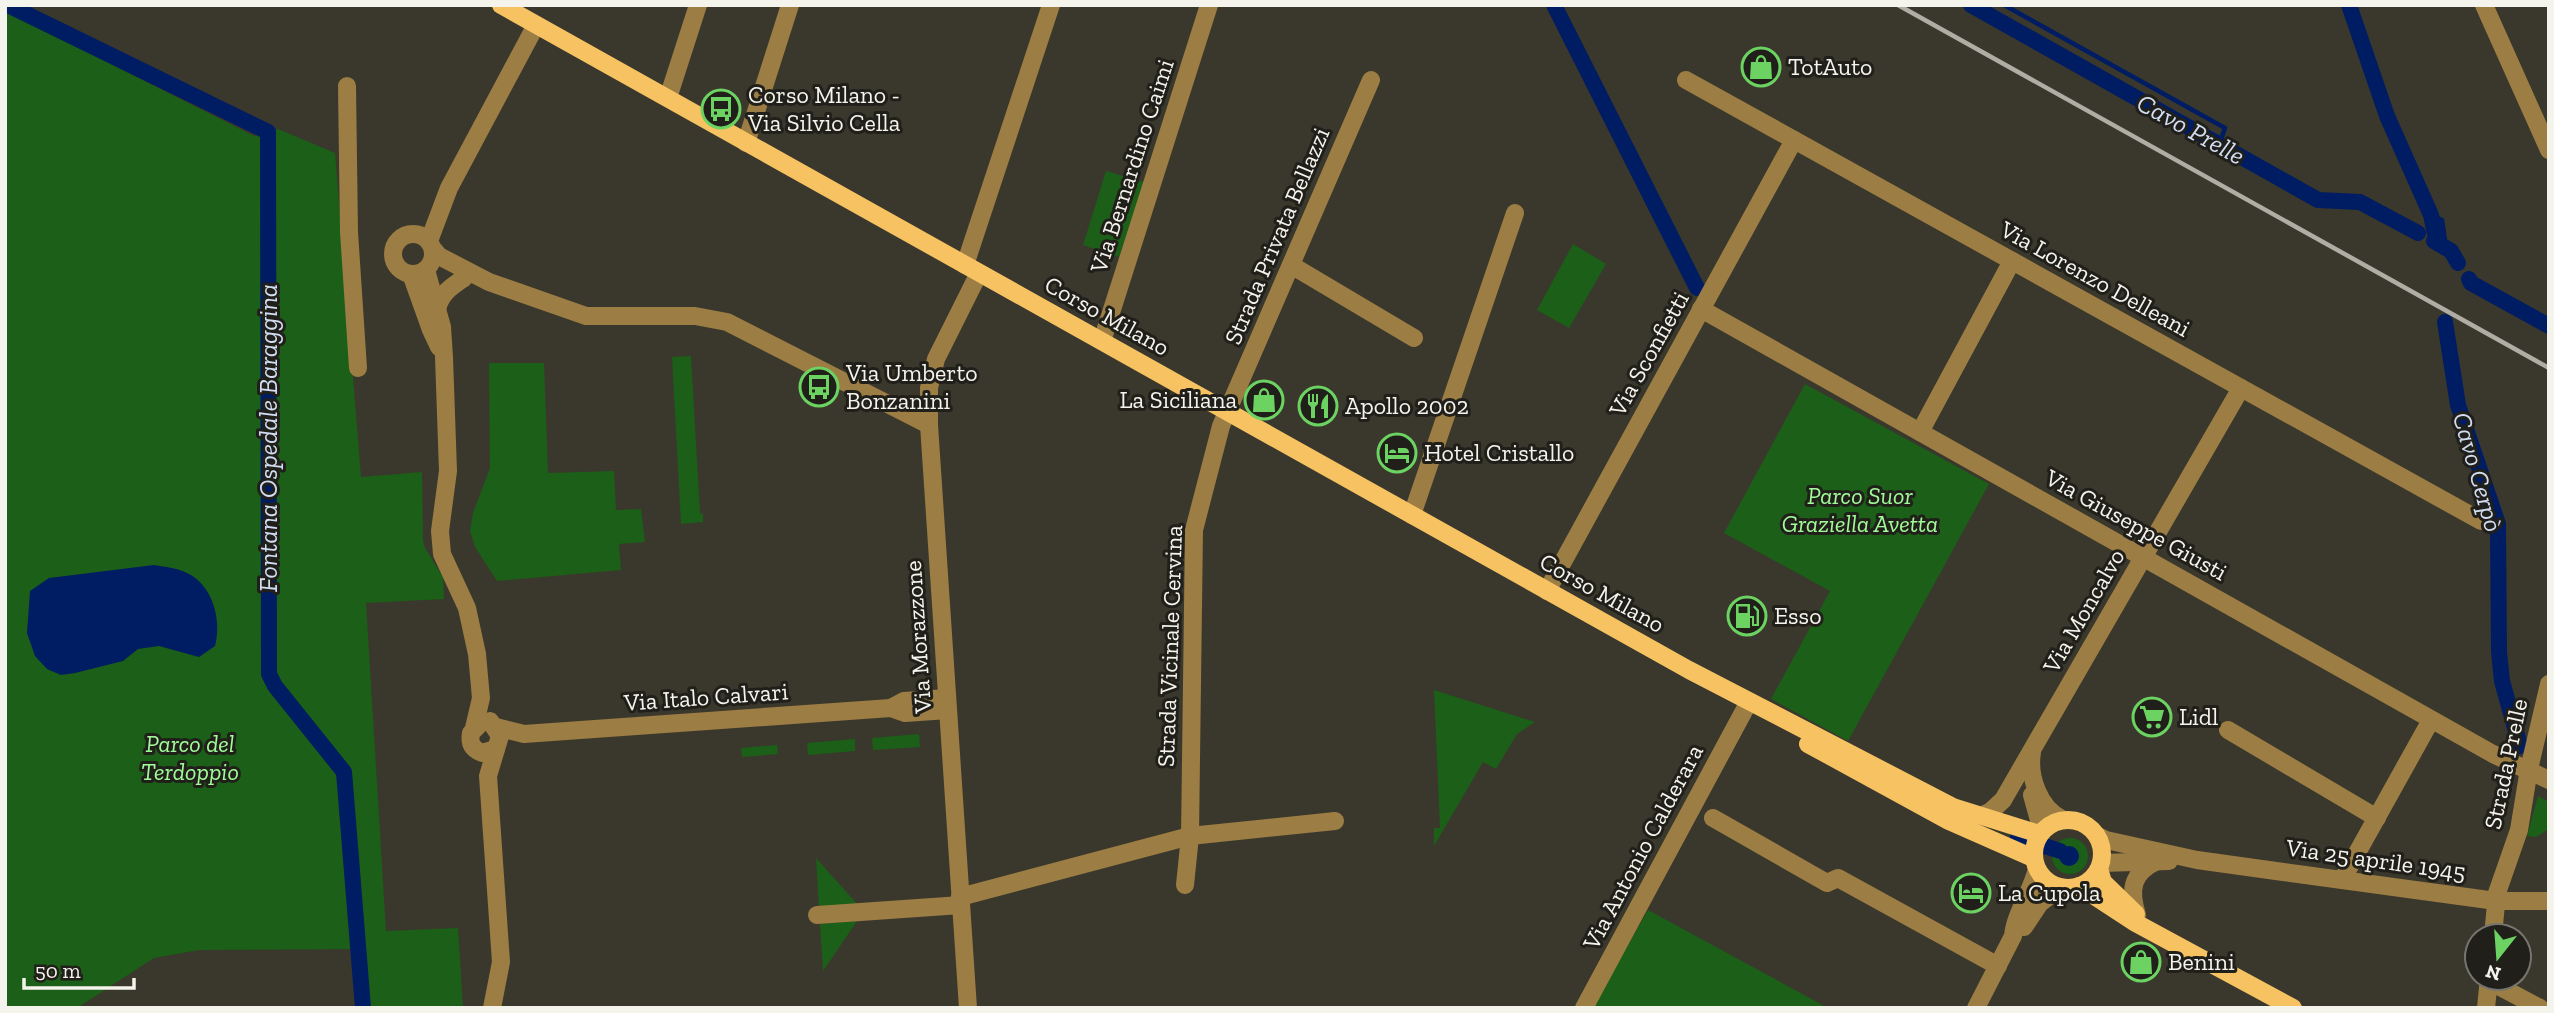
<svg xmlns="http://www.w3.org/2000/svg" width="2554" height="1013" font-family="'Zilla Slab',serif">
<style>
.green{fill:#1b5f18}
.water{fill:#001c62}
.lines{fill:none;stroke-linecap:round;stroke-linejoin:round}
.stream{stroke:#001c62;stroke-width:4.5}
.canal{stroke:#001c62;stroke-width:16}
.minor{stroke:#9c7d43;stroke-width:18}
.major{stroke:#f6c262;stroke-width:18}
.rail{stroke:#afada4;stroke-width:4.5}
.labels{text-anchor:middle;stroke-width:6;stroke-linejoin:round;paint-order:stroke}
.poi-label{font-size:24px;fill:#f5f4ec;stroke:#201f1a;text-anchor:start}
.street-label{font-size:24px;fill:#f5f4ec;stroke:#201f1a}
.park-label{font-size:24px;font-style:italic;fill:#a0fb98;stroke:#201f1a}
.water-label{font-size:26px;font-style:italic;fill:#d1ddf2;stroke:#201f1a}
</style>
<rect width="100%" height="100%" fill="#3a382c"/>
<g class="green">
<path d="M5,11L254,136L278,129L335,153L361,477L422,472L423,541L425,548L443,577L444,599L366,603L386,931L458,928L463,1008H366L363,949L199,950L154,958L77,1008H5Z"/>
<path d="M1106,171L1144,182L1119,257L1083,245Z"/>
<path d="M1573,244L1606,264L1569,328L1537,310Z"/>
<path d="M691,356L700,513L703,514V522L681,524L672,357Z"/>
<path d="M489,363H544L548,473L614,471L616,510L641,509L645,542L619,544L621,570L497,581L475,547L470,531L473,513L490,468Z"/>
<path d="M1805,384L1989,484L1848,741L1771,699L1830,591L1724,533Z"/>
<path d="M1434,690L1535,722L1517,734L1496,769L1483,762L1434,846V828H1440Z"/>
<path d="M919,734L920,747L873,750L872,738Z"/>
<path d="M855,739V751L808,755L807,743Z"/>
<path d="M777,745L778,754L742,757L741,748Z"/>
<path d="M2538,796L2549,802V829L2536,837L2527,836Z"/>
<circle cx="2070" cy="856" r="18"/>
<path d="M816,858L858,905L819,907Z"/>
<path d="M1648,910L1828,1008H1592Z"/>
<path d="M857,921L823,971L820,924Z"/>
</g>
<g class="water">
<path d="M154,565C166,567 177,568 187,573C213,585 222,621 215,646L199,657L159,646L138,649L123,661L75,673L61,675L47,669L35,656L27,633L30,591L49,578Z"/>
<circle cx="2069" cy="856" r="10"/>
</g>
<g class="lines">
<g class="stream">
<path d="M2004,5L2225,128L2219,145"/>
<path d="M2431,215L2442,220L2446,247"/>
</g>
<g class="canal">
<path d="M8,5L268,132L269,674L275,686L344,772L363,1008"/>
<path d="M1554,5L1697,288"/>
<path d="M1971,5L2318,200L2360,202L2418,233"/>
<path d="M2349,5L2387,116L2431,215L2435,234"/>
<path d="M2434,241L2451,251L2458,263"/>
<path d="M2469,279L2471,283L2549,326"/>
<path d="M2445,322L2458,405L2498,524L2499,652L2502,681L2520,746"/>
<path d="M2018,837L2060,851"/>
</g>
<g class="minor">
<path d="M2484,5L2549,150"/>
<path d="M1686,80L2481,521"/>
<path d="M347,86L349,232L358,368"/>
<path d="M668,98L698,5"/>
<path d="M746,143L790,5"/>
<circle cx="413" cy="254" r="20"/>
<path d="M429,241L449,188L536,25"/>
<path d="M434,250L439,256L489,282L586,316H695L727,322L929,425"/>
<path d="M965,265L1051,5"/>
<path d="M1291,265L1414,338"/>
<path d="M426,270L442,327L444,357L448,471L440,531L442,554L467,608L477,654L481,698L474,728"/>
<path d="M411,274L431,330L439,347"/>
<path d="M437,309C441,293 451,287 464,278"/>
<path d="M1701,309L2493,754L2549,780"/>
<path d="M1102,341L1209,5"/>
<path d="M1920,432L2012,261"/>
<path d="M1412,515L1515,213"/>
<path d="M1547,591L1794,140"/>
<path d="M947,698L904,701L891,708L905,713L948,710"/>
<path d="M490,721L500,736L488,776L501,962L492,1008"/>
<path d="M481,723L471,733C469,743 472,749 482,753L496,749"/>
<path d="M496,727L524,734L891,708"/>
<path d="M2228,730L2377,818"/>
<path d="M2032,752C2028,776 2039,808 2062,819"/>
<path d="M2032,795L2042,831"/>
<path d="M1981,816L1991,811L2003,800L2241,388"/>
<path d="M1713,818L1827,883L1838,878L1998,966"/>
<path d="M2098,836L2106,840L2197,860L2276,871L2496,901H2549"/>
<path d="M2101,863L2169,861"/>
<path d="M2342,880L2431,720"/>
<path d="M1185,885L1190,836L1194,530L1221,426L1371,80"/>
<path d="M960,897L1190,836L1335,821"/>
<path d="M817,915L961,905"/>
<path d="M2137,915C2129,889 2132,873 2157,861"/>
<path d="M2024,927L2040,903L2061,887"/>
<path d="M2493,936L2497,893L2519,830L2529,769L2549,684"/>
<path d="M2489,981L2540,1008"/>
<path d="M968,1008L929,425V388L936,359L979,273"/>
<path d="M1584,1008L1745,709"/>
<path d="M1976,1008L2013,936C2015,914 2031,893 2037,869"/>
<path d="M2486,1008L2489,978"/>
</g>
<g class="major">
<path d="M501,5L1689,670L1953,807L2039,834"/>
<path d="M1808,744L1949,821L2033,858"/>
<circle cx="2068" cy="854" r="34"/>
<path d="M2099,869L2103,882L2136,914"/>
<path d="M2079,886L2134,922L2293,1008"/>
</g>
<path class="rail" d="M1898,5L2549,368"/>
</g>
<defs>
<symbol id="shop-ring" viewBox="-11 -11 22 22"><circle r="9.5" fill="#201f1a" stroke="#6cd362" stroke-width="1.5"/><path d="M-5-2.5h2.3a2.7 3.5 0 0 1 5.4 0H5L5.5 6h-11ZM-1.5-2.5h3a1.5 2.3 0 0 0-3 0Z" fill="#6cd362"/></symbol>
<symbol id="bus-ring" viewBox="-11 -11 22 22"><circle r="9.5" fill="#201f1a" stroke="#6cd362" stroke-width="1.5"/><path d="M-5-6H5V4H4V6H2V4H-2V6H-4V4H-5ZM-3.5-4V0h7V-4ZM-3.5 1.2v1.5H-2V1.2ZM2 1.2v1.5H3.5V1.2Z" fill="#6cd362"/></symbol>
<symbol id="restaurant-ring" viewBox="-11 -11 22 22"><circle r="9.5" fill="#201f1a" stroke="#6cd362" stroke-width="1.5"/><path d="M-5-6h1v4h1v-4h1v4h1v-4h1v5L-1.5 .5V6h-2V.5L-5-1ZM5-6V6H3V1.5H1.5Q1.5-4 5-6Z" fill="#6cd362"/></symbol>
<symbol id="hotel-ring" viewBox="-11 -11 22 22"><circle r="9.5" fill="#201f1a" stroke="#6cd362" stroke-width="1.5"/><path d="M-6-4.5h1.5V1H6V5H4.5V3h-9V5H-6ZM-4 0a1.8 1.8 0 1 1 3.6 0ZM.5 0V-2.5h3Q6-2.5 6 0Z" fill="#6cd362"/></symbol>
<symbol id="fuel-ring" viewBox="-11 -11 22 22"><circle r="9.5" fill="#201f1a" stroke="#6cd362" stroke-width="1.5"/><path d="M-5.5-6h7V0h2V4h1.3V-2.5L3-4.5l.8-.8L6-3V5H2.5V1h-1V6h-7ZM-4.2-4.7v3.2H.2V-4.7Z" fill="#6cd362"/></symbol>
<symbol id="supermarket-ring" viewBox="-11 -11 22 22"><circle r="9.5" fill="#201f1a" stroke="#6cd362" stroke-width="1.5"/><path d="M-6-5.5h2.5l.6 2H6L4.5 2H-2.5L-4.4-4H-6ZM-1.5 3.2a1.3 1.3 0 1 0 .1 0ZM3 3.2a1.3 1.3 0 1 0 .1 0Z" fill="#6cd362"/></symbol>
</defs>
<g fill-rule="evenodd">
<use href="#shop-ring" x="1739" y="45" width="44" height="44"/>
<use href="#bus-ring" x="699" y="87" width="44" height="44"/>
<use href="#bus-ring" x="797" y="365" width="44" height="44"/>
<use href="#shop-ring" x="1242" y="378" width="44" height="44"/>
<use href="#restaurant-ring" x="1296" y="384" width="44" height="44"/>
<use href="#hotel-ring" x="1375" y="431" width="44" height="44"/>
<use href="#fuel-ring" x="1725" y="594" width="44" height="44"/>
<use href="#supermarket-ring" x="2130" y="695" width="44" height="44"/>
<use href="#hotel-ring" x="1949" y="871" width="44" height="44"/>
<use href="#shop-ring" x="2119" y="940" width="44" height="44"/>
</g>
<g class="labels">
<g class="poi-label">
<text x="1788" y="75">TotAuto</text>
<text x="748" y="103">Corso Milano -<tspan x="748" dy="28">Via Silvio Cella</tspan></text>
<text x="846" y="381">Via Umberto<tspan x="846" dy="28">Bonzanini</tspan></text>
<text x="1237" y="408" text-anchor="end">La Siciliana</text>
<text x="1345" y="414">Apollo 2002</text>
<text x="1424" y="461">Hotel Cristallo</text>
<text x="1774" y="624">Esso</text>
<text x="2179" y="725">Lidl</text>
<text x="1998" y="901">La Cupola</text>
<text x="2168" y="970">Benini</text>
</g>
<g class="street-label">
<text transform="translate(1132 166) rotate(-72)" y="8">Via Bernardino Caimi</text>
<text transform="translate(1277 236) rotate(-67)" y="8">Strada Privata Bellazzi</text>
<text transform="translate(2095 279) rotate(29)" y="8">Via Lorenzo Delleani</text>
<text transform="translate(1107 316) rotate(29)" y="8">Corso Milano</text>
<text transform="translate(1649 354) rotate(-61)" y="8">Via Sconfietti</text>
<text transform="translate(2136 525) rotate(29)" y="8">Via Giuseppe Giusti</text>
<text transform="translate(1602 593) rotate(29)" y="8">Corso Milano</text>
<text transform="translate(2084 611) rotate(-60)" y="8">Via Moncalvo</text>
<text transform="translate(918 637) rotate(-94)" y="8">Via Morazzone</text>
<text transform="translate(1170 646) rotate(-88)" y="8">Strada Vicinale Cervina</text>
<text transform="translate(706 697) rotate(-4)" y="8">Via Italo Calvari</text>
<text transform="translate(2506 764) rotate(-78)" y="8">Strada Prelle</text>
<text transform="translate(1643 847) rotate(-62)" y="8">Via Antonio Calderara</text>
<text transform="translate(2376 860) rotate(8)" y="8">Via 25 aprile 1945</text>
</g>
<g class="park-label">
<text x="1860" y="504">Parco Suor<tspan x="1860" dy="28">Graziella Avetta</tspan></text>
<text x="190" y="752">Parco del<tspan x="190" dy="28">Terdoppio</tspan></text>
</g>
<g class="water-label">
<text transform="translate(2191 129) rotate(29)" y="9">Cavo Prelle</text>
<text transform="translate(268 438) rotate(-90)" y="9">Fontana Ospedale Baraggina</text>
<text transform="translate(2478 472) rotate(74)" y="9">Cavo Cerpò</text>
</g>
</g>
<rect width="2554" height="1013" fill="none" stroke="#f5f4ec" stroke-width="14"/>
<g transform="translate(2498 957) rotate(197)"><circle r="33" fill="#201f1a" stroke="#75746e" stroke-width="2"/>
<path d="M0-5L12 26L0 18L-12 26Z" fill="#6cd362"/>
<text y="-10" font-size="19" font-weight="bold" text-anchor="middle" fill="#f5f4ec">N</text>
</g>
<path d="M24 978v10h110v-10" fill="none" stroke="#f5f4ec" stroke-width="3.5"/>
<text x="35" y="978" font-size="21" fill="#f5f4ec" stroke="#201f1a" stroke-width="5" paint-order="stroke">50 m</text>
</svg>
